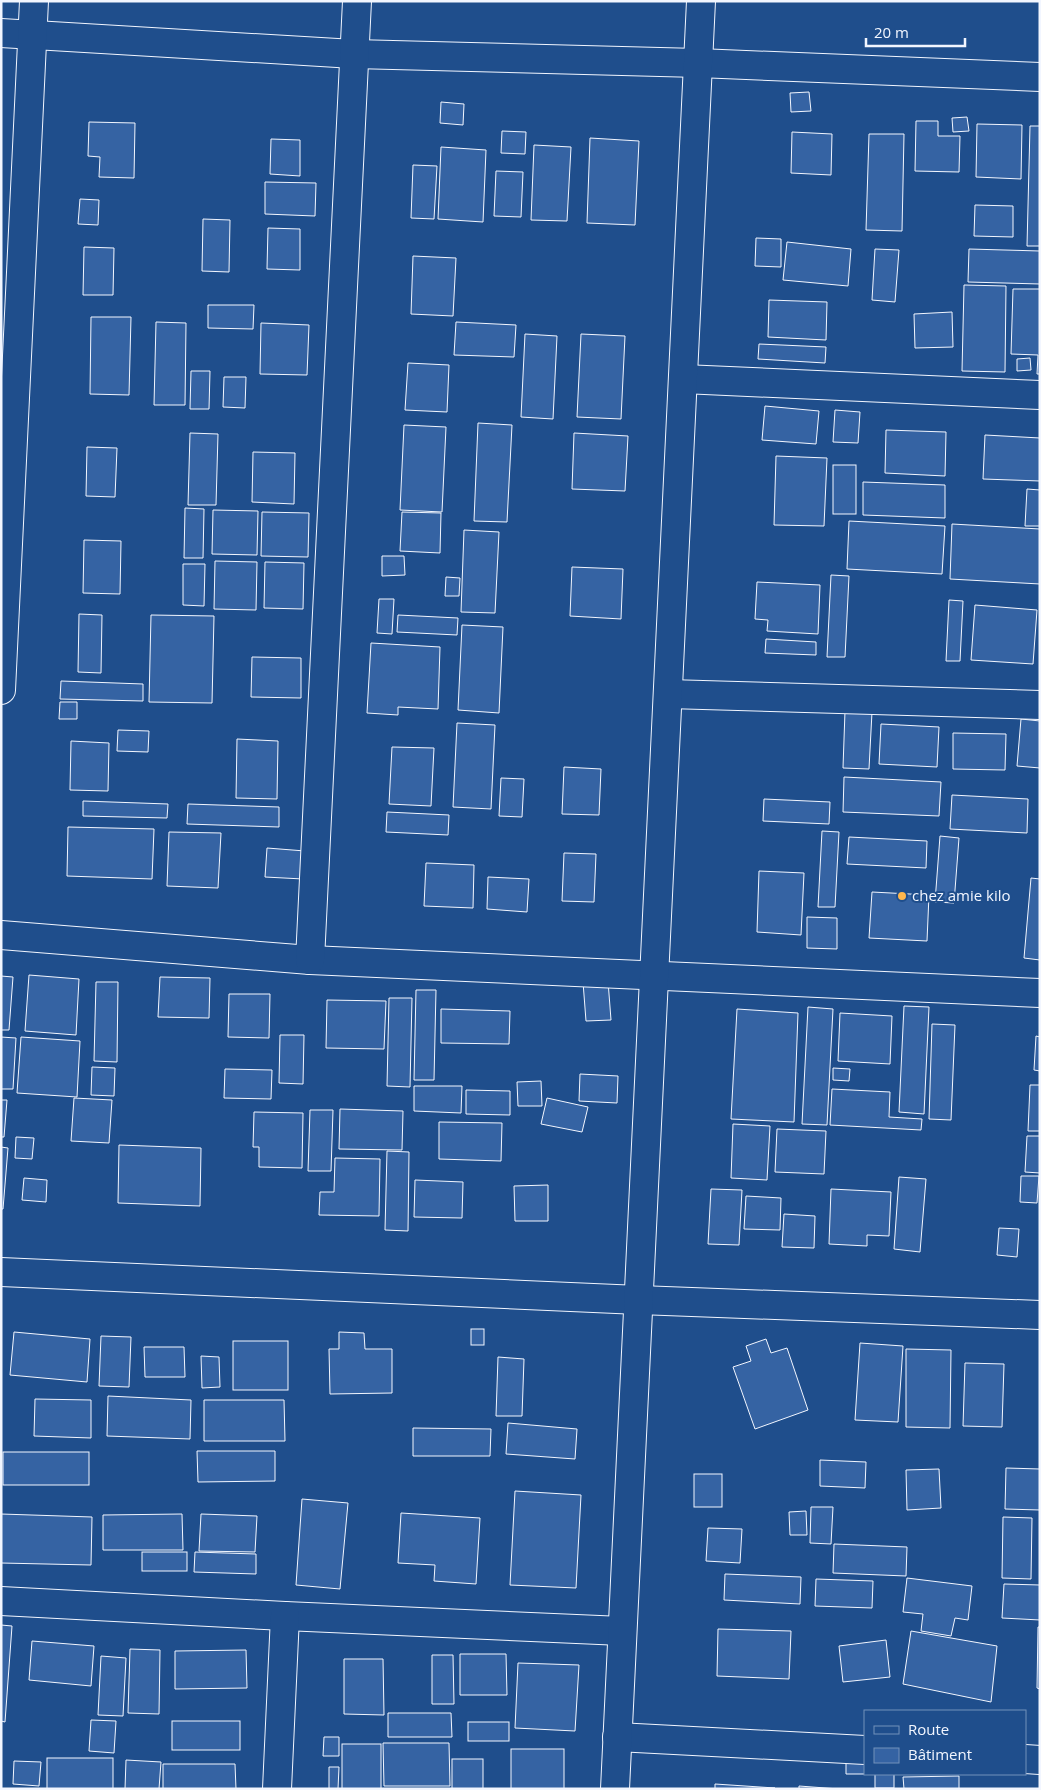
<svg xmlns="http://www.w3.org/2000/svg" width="1041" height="1790" font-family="'Open Sans',sans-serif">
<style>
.building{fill:#3563a3;stroke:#f2f6ff}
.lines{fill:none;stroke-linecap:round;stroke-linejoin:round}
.minor-casing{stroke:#f2f6ff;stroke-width:30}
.minor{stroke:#1f4e8c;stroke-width:28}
.poi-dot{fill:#ffb74d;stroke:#1f4e8c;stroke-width:2}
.labels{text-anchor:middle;stroke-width:4;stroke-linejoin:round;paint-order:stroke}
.poi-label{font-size:15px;fill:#f2f6ff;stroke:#1f4e8c;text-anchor:start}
</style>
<rect width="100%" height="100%" fill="#1f4e8c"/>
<g class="building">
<path d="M809,92L811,111L791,112L790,93Z"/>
<path d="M441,102L464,104L463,125L440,123Z"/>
<path d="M967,117L969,131L953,132L952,118Z"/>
<path d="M916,121H938V136H960L959,172L915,171Z"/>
<path d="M89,122L135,123L134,178L99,177L100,157L88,156Z"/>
<path d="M977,124L1022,125L1021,179L976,177Z"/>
<path d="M1030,126H1040V246H1027Z"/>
<path d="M502,131L526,132L525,154L501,153Z"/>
<path d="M792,132L832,134L831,175L791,173Z"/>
<path d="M869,134H904L902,231L866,230Z"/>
<path d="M590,138L639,141L635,225L587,223Z"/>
<path d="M271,139L300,140V176L270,174Z"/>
<path d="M534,145L571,147L567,221L531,220Z"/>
<path d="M441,147L486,150L483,222L438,219Z"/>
<path d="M413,165L437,166L434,219L411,218Z"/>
<path d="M496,171L523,172L521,217L494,216Z"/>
<path d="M265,182L316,183L315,216L265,214Z"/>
<path d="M80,199L99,200L98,225L78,224Z"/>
<path d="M975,205L1013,206V237L974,236Z"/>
<path d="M203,219L230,220L229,272L202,271Z"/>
<path d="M268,228L300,229V270L267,269Z"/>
<path d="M756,238L781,239V267L755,266Z"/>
<path d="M787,242L851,249L848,286L783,280Z"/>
<path d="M84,247L114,248L113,295H83Z"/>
<path d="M875,249L899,250L895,302L872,300Z"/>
<path d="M969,249L1040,251V284L968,282Z"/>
<path d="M413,256L456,258L453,316L411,314Z"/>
<path d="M964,285L1006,286L1005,372L962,371Z"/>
<path d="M1013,289H1040V374H1037L1038,355L1011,354Z"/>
<path d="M769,300L827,302L826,340L768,337Z"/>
<path d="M208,305H254L253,329L208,328Z"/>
<path d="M952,312L953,347L915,348L914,314Z"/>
<path d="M91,317H131L129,395L90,394Z"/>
<path d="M156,322L186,323L185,405H154Z"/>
<path d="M456,322L516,325L514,357L454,355Z"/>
<path d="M261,323L309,325L307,375L260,374Z"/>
<path d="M525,334L557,336L553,419L521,417Z"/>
<path d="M581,334L625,336L621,419L577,417Z"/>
<path d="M759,344L826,347L825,363L758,359Z"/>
<path d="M1030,358L1031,370L1017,371V359Z"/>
<path d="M408,363L449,365L447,412L405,410Z"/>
<path d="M191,371H210L209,409H190Z"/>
<path d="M224,377H246L245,408L223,407Z"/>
<path d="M765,406L819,411L816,444L762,440Z"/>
<path d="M835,410L860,412L858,443L833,442Z"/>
<path d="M478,423L512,425L507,522L474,521Z"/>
<path d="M404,425L446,427L442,512L400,510Z"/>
<path d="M886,430L946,432L945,476L885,473Z"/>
<path d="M190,433L218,434L216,505H188Z"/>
<path d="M574,433L628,436L625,491L572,489Z"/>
<path d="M985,435L1040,438V481L983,479Z"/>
<path d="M87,447L117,448L115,497L86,496Z"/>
<path d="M253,452L295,453L294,504L252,502Z"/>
<path d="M776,456L827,458L824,526L774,525Z"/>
<rect x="833" y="465" width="23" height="49"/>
<path d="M863,482L945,485V518L863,515Z"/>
<path d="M1027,489L1040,490V526H1025Z"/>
<path d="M185,508L204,509L203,558H184Z"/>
<path d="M213,510L258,511L257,555L212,554Z"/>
<path d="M262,512L309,513L308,557L261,556Z"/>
<path d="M402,512L441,513L440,553L400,551Z"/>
<path d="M849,521L945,526L942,574L847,569Z"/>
<path d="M952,524L1040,529V584L950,579Z"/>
<path d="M464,530L499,532L495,613L461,612Z"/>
<path d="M84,540L121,541L120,594L83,593Z"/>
<path d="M382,556H404L405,575L382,576Z"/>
<path d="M215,561L257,562L256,610L214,609Z"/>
<path d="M265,562L304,563L303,609L264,608Z"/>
<path d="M183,564H205L204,606L183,605Z"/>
<path d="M572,567L623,569L621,619L570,616Z"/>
<path d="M831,575L849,576L845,657H827Z"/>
<path d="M446,577L460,578L459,596H445Z"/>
<path d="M757,582L820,585L818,634L767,631L768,620L755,619Z"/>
<path d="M379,599H394L392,634L377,633Z"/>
<path d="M949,600L963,601L960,661H946Z"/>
<path d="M975,605L1037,610L1033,664L971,660Z"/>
<path d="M79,614L102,615L101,673L78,672Z"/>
<path d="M151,615L214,616L212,703L149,702Z"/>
<path d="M398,615L458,618L457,635L397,632Z"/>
<path d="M462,625L503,627L499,713L458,710Z"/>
<path d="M766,639L816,642V655L765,653Z"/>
<path d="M371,643L440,647L438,709L398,707V715L367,713Z"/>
<path d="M252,657L301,658V698L251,697Z"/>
<path d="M61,681L143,684V701L60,699Z"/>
<path d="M60,702H77V719H59Z"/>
<path d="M845,711L872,712L869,769L843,768Z"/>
<path d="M1021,719L1040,721V768L1017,766Z"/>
<path d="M457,723L495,725L491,809L453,807Z"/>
<path d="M881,724L939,727L937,767L879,764Z"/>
<path d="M118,730L149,731L148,752L117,751Z"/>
<path d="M953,733L1006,734L1005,770L953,769Z"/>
<path d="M237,739L278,741L277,799L236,798Z"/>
<path d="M71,741L109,743L108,791L70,790Z"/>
<path d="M392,747L434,748L431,806L389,804Z"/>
<path d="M564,767L601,769L599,815L562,814Z"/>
<path d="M844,777L941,782L939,816L843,812Z"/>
<path d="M501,778L524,779L522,817L499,816Z"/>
<path d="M952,795L1028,799L1027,833L950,829Z"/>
<path d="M764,799L830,802L829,824L763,821Z"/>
<path d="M83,801L168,804L167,818L83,816Z"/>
<path d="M188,804L279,807V827L187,824Z"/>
<path d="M387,812L449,815L448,835L386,832Z"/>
<path d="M68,827L154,829L152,879L67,876Z"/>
<path d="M822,831L839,832L835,907H818Z"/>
<path d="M169,832L221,833L218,888L167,886Z"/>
<path d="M940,836L959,838L954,903L935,902Z"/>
<path d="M849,837L927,841L926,868L847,864Z"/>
<path d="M267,848L305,851L303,879L265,877Z"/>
<path d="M564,853L596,854L594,902L562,901Z"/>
<path d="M426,863L474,865L473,908L424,906Z"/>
<path d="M759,871L804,873L801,935L757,932Z"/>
<path d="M488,877L529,879L527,912L487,909Z"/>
<path d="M1031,878L1040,879V960L1024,958Z"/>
<path d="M872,892L929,895L927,941L869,938Z"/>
<path d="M807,917L837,918V949L807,948Z"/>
<path d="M29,975L79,979L76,1035L25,1031Z"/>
<path d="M1,976L13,977L9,1030H1Z"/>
<path d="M160,977L210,978L209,1018L158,1017Z"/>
<path d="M608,981L611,1020L586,1021L583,982Z"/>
<path d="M96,982H118L117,1062L94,1061Z"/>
<path d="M416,990H436L434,1080H414Z"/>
<path d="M229,994H270L269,1038L228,1037Z"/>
<path d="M389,998H412L410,1087L387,1086Z"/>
<path d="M327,1000L386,1001L384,1049L326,1048Z"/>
<path d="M904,1006L929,1007L924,1114L899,1112Z"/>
<path d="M808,1007L833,1009L827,1125L802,1124Z"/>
<path d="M441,1009L510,1011L509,1044L441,1043Z"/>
<path d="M737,1009L798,1013L794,1122L731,1119Z"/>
<path d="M840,1013L892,1016L890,1064L838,1061Z"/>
<path d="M932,1024L955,1025L951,1120L929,1119Z"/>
<path d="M280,1035H304L303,1084L279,1083Z"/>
<path d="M1036,1036L1040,1037V1071L1034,1070Z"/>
<path d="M1,1037L16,1038L13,1089H1Z"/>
<path d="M21,1037L80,1041L77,1097L17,1093Z"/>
<path d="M92,1067L115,1068L114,1096L91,1095Z"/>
<path d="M833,1068L850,1069L849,1081L833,1080Z"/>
<path d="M225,1069L272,1070L271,1099L224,1098Z"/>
<path d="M580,1074L618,1076L617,1103L579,1101Z"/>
<path d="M541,1081L542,1106H518L517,1082Z"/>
<path d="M1030,1085H1040V1131H1028Z"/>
<path d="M414,1086H462L461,1113L414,1111Z"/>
<path d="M832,1089L890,1092L889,1117L922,1119L921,1130L830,1125Z"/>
<path d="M466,1090L510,1091V1115L466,1114Z"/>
<path d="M74,1098L112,1100L109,1143L71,1141Z"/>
<path d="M547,1098L588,1107L582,1132L541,1124Z"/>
<path d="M1,1100H7L4,1137H1Z"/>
<path d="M340,1109L403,1111L402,1150L339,1149Z"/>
<path d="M310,1110H333L331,1171H308Z"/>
<path d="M254,1112L303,1113L302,1168L259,1167V1147H253Z"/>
<path d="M439,1122L502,1123L501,1161L439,1159Z"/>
<path d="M733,1124L770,1126L767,1180L731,1178Z"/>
<path d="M777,1129L826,1131L824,1174L775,1172Z"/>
<path d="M1027,1136H1040V1173L1025,1172Z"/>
<path d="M16,1137L34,1138L32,1159L15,1158Z"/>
<path d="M119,1145L201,1148L200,1206L118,1203Z"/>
<path d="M1,1147L8,1148L3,1209H1Z"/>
<path d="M387,1151L409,1152L408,1231L385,1230Z"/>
<path d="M335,1158L380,1159L379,1216L319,1215L320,1192H334Z"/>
<path d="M1021,1176H1039L1037,1203L1020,1202Z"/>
<path d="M899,1177L926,1179L920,1252L894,1249Z"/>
<path d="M24,1178L47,1180L46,1202L22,1200Z"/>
<path d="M415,1180L463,1182L462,1218L414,1217Z"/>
<path d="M548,1185V1221H515L514,1186Z"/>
<path d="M711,1189L742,1190L739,1245L708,1244Z"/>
<path d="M831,1189L891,1192L889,1236L867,1235V1246L829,1244Z"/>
<path d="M746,1196L781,1198L780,1230L744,1229Z"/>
<path d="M784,1214L815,1216L814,1248L782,1247Z"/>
<path d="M999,1228L1019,1229L1017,1257L997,1255Z"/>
<rect x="471" y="1329" width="13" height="16"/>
<path d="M14,1332L90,1339L87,1382L10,1375Z"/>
<path d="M339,1332L364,1333L365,1349H392V1393L330,1394L329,1349H339Z"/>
<path d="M101,1336L131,1337L129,1387L99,1386Z"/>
<path d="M766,1339L771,1353L787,1348L808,1410L755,1429L733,1367L751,1361L746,1346Z"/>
<rect x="233" y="1341" width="55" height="49"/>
<path d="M860,1343L903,1346L898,1422L855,1420Z"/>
<path d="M144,1347H184L185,1377H145Z"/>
<path d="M906,1349L951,1350L950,1428L906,1427Z"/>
<path d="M201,1356L219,1357L220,1387L202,1388Z"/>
<path d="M498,1357L524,1359L522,1416H496Z"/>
<path d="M965,1363L1004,1364L1002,1427L963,1426Z"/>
<path d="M108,1396L191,1400L190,1439L107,1436Z"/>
<path d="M35,1399L91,1400V1438L34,1436Z"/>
<path d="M204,1400H284L285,1441H204Z"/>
<path d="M508,1423L577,1429L575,1459L506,1454Z"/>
<path d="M413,1428L491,1429L490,1456H413Z"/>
<path d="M197,1451H275V1481L198,1482Z"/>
<rect x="3" y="1452" width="86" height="33"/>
<path d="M820,1460L866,1462L865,1488L820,1486Z"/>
<path d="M1006,1468L1040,1469V1510L1005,1509Z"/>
<path d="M939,1469L941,1508L907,1510L906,1470Z"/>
<rect x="694" y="1474" width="28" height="33"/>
<path d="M515,1491L581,1495L576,1588L510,1585Z"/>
<path d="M302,1499L348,1503L340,1589L296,1585Z"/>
<path d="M811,1507H833L831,1544L810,1543Z"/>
<path d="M806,1511L807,1535H790L789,1512Z"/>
<path d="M401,1513L480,1518L476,1584L434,1581L435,1565L398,1563Z"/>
<path d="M1,1514L92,1517L91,1565L1,1563Z"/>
<path d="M182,1514L183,1550H103V1515Z"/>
<path d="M201,1514L257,1516L255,1552L199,1551Z"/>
<path d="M1003,1517L1032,1518L1031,1579L1002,1578Z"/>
<path d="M708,1528L742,1529L740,1563L706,1561Z"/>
<path d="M834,1544L907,1547L906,1576L833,1573Z"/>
<rect x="142" y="1552" width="45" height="19"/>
<path d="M195,1552L256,1554V1574L194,1572Z"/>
<path d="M725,1574L801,1577L800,1604L724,1600Z"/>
<path d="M907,1578L972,1586L968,1620L955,1618L951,1636L921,1631L923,1614L903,1612Z"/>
<path d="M816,1579L873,1581L872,1608L815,1606Z"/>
<path d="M1004,1584L1040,1585V1620L1002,1618Z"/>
<path d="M1,1625L12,1626L5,1722L1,1721Z"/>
<path d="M1038,1627H1040V1689L1037,1688Z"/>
<path d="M718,1629L791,1631L789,1679L717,1676Z"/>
<path d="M911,1631L997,1646L991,1702L903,1684Z"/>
<path d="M886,1640L890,1677L843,1682L839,1646Z"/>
<path d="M32,1641L94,1646L91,1686L29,1680Z"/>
<path d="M130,1649L160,1650L159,1714L128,1713Z"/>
<path d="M246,1650L247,1688L175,1689V1651Z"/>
<path d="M460,1654H506L507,1695H460Z"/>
<path d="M432,1655H453L454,1704H432Z"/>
<path d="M101,1656L126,1658L123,1716L98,1715Z"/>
<path d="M344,1659H383L384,1715L344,1714Z"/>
<path d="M518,1663L579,1665L575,1731L515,1728Z"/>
<path d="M388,1713H451L452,1737H388Z"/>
<path d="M91,1720L116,1721L114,1753L89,1751Z"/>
<rect x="172" y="1721" width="68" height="29"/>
<rect x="468" y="1722" width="41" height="19"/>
<path d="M324,1737H339V1756H323Z"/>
<path d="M383,1743H449L450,1786H384Z"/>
<rect x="342" y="1744" width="39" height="45"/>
<rect x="511" y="1749" width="53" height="40"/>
<rect x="47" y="1758" width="66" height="31"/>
<path d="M846,1758H865V1774H872H846Z"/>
<rect x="452" y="1759" width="31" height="30"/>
<path d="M126,1760L161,1762L159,1789H125Z"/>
<path d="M14,1761L41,1762L39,1786L13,1784Z"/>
<path d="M163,1764H235L236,1789H163Z"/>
<path d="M329,1767H339L338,1789H329Z"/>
<rect x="875" y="1774" width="19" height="14"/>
<path d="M959,1776V1789H904L903,1777Z"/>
<path d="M715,1784L775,1788L715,1789Z"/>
<path d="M799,1786L839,1789H799Z"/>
</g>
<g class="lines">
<defs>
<g id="minor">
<path d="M1,33L354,54L698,63L1040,77"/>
<path d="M683,379L1040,395"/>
<path d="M1,690L34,1"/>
<path d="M668,694L1040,705"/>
<path d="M1,935L310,960L1040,993"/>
<path d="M310,960L357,1"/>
<path d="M1,1272L639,1300L1040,1315"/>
<path d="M1,1601L285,1616L622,1631"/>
<path d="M617,1737L865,1750"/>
<path d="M1025,1759L1040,1760"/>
<path d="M277,1789L285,1616"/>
<path d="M615,1789L701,1"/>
</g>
</defs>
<use href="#minor" class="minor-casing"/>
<use href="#minor" class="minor"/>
</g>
<circle class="poi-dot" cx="902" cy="896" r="5"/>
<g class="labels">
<g class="poi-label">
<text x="912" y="901">chez amie kilo</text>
</g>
</g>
<rect width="1041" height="1790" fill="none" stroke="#f2f6ff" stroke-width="5"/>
<rect x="864" y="1710" width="162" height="65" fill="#1f4e8c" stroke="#7391ba"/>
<rect x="874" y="1726" width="25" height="8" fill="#1f4e8c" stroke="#7391ba"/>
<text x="908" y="1735" font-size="15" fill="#f2f6ff">Route</text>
<rect x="874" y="1748" width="25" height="15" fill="#3563a3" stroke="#7391ba"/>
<text x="908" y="1760" font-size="15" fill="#f2f6ff">Bâtiment</text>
<path d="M866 38v8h99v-8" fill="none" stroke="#f2f6ff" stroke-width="2.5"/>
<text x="874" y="38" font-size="15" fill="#f2f6ff" stroke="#1f4e8c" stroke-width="4" paint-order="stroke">20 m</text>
</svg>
